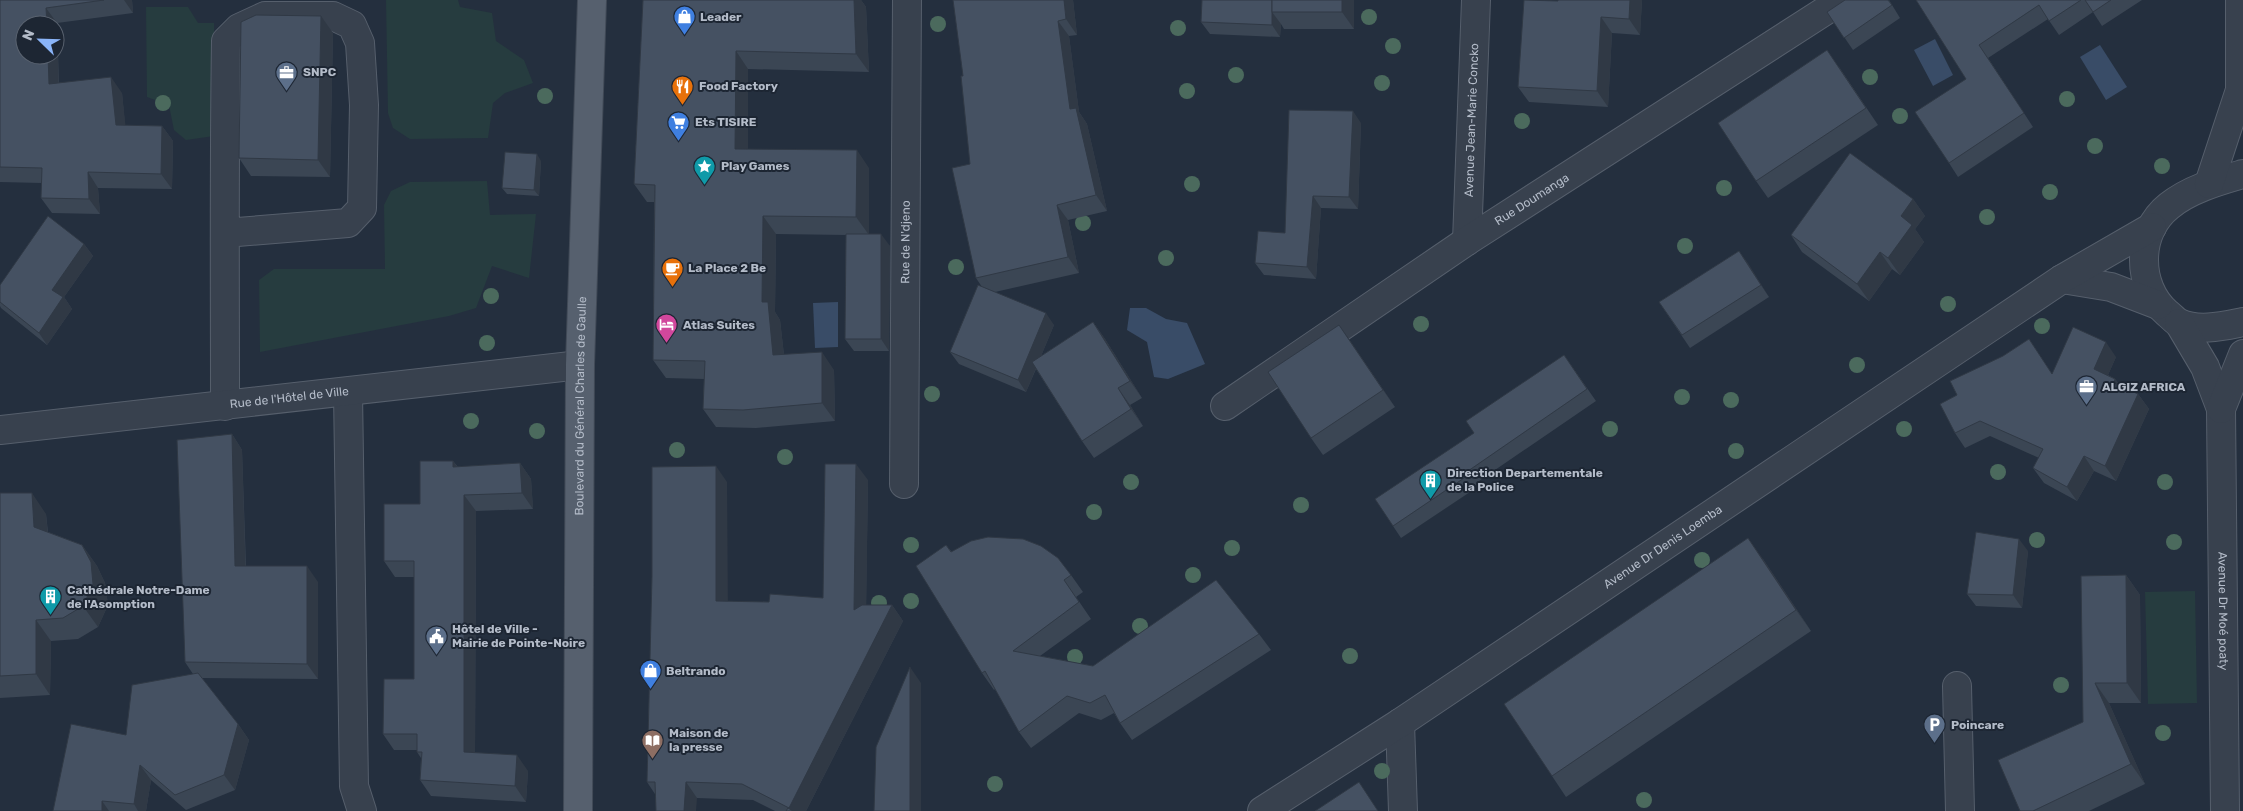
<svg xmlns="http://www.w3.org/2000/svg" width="2243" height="811" font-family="Rubik,sans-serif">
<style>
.green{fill:#263c3f}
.water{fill:#394c67}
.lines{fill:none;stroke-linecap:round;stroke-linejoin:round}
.minor-casing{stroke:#565f6c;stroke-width:30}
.major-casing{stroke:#414a57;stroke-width:30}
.minor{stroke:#38414e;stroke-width:28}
.major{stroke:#56606e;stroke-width:28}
.tree{fill:#4b6a5d}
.wall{fill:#3b4654}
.shaded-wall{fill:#303945}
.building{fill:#455162;stroke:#303945}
.labels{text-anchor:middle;stroke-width:4;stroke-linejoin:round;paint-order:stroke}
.poi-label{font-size:12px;font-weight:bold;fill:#b4bcc9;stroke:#1d2633;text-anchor:start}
.street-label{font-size:12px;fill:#b4bcc9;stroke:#1d2633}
</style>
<rect width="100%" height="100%" fill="#242f3e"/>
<g class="green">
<path d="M386,0H458L460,7L492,13L496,41L524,60L533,83L505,93L493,103L488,138L410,139L393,128L388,113Z"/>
<path d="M146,7H188L198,23H214V136L186,140L174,130L169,105L147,97Z"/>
<path d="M487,181L490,215L536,214L529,278L492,266L476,308L449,316L260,352L259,280L274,269H385L384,205L391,191L410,182Z"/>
<path d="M2195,591L2197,703L2148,704L2145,592Z"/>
</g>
<g class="water">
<path d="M1935,39L1953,75L1933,86L1914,50Z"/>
<path d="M2100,45L2127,87L2106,100L2080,57Z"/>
<path d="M838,302V347L815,348L813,303Z"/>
<path d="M1130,308H1146L1166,319L1187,323L1205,364L1168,379L1154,377L1147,342L1127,330Z"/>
</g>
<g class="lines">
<defs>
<g id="minor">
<path d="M2243,174C2219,181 2190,189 2169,206C2136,232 2136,286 2167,313C2171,316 2175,321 2179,323C2199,332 2223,326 2243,322"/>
<path d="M2209,184L2240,90V0"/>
<path d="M225,233L348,223L362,208L364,105L360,43L352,25L333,16H265L239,28L226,41C224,162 225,284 225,406"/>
<path id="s1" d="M1467,241L1476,0"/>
<path d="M2062,279L2111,287L2158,305"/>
<path id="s2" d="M2179,323L2205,367L2221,409L2225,811"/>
<path d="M348,393L354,786L362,811"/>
<path id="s3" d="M1225,406L1467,241L1842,0"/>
<path d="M2221,409L2243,354"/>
<path id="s4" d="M0,430L580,365"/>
<path id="s5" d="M904,484L907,0"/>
<path d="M1957,686L1960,811"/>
<path d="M1400,723L1403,811"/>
<path id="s6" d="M1262,811L1400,723L2062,279L2152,227"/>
</g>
<g id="major">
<path id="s7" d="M578,811L580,365L592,0"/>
</g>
</defs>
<use href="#minor" class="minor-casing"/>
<use href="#major" class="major-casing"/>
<use href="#minor" class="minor"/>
<use href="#major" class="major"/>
</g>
<g class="tree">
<circle cx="1369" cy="17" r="8"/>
<circle cx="938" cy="24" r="8"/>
<circle cx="1178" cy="28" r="8"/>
<circle cx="1393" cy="46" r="8"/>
<circle cx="1236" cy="75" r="8"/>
<circle cx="1870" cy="77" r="8"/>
<circle cx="1382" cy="83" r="8"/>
<circle cx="1187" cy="91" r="8"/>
<circle cx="545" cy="96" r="8"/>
<circle cx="2067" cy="99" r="8"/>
<circle cx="163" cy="103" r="8"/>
<circle cx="1900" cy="116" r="8"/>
<circle cx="1522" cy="121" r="8"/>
<circle cx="2095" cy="146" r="8"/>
<circle cx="2162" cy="166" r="8"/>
<circle cx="1192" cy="184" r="8"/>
<circle cx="1724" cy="188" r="8"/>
<circle cx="2050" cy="192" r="8"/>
<circle cx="1987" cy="217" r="8"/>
<circle cx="1083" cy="223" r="8"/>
<circle cx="1685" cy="246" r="8"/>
<circle cx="1166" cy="258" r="8"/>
<circle cx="956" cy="267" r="8"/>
<circle cx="491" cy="296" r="8"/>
<circle cx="1948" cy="304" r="8"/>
<circle cx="1421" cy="324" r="8"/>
<circle cx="2042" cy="326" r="8"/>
<circle cx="487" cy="343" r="8"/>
<circle cx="1857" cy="365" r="8"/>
<circle cx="932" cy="394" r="8"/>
<circle cx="1682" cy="397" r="8"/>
<circle cx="1731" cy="400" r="8"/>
<circle cx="471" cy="421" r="8"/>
<circle cx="1610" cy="429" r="8"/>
<circle cx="1904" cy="429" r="8"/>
<circle cx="537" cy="431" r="8"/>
<circle cx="677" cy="450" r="8"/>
<circle cx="1736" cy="451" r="8"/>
<circle cx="785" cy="457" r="8"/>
<circle cx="1998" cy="472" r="8"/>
<circle cx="1131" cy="482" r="8"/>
<circle cx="2165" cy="482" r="8"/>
<circle cx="1301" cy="505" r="8"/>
<circle cx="1094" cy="512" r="8"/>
<circle cx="2037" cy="540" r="8"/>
<circle cx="2174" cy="542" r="8"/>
<circle cx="911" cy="545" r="8"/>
<circle cx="1232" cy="548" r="8"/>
<circle cx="1702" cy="560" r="8"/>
<circle cx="1193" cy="575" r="8"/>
<circle cx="911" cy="601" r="8"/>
<circle cx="879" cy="603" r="8"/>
<circle cx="1140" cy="626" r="8"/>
<circle cx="1350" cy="656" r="8"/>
<circle cx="1075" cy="657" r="8"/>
<circle cx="2061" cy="685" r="8"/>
<circle cx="2163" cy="733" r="8"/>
<circle cx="1382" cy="771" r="8"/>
<circle cx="995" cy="784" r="8"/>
<circle cx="1644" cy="800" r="8"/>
</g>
<g class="wall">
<path d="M0,0H132L133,13L57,23L59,83L122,93L125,125L162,126L173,141L172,189L98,188L100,214L52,213L41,198L42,183L0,182Z"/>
<path d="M643,0H861L866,7L869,72L748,69V149L869,168V234L890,246L889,351H854L845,339L846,235L776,234L775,312L780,320L784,355L834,370L835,421L756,428L716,427L703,409L704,379L666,378L653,360L654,202H647L634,184Z"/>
<path d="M1073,0L1077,35L1069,36L1079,112L1087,124L1107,211L1068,220L1079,273L995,292L1054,325L1041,356L1093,322L1105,339L1142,398L1130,405L1143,426L1094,458L1082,441L1036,369L1026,392L959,364L950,352L982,287L976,278L970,164L963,76Z"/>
<path d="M1354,0V29H1284L1281,24L1280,37L1210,34L1201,22Z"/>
<path d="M1642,0L1640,35L1612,33L1608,107L1529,102L1518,87L1558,1Z"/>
<path d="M1889,0L1900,18L1853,50L1827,12Z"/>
<path d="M1916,0H2142L2102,26L2093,12L2059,35L2048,19L1988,58L2033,127L1958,177L1949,163L1966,79Z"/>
<path d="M333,33L330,177L251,176L239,158Z"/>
<path d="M1839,67L1878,125L1768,198L1756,181Z"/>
<path d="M1361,123L1358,209L1321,208L1316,279L1264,275L1255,263L1285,233Z"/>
<path d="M541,161L539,196L507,194L502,188Z"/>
<path d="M1913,199L1925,216L1915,229L1924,242L1900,275L1892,269L1869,301L1802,252L1791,235Z"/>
<path d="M84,244L93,256L64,297L72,309L47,345L1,308L0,306V285Z"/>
<path d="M1739,251L1769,297L1690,348L1659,302Z"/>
<path d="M1339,325L1395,407L1323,455L1311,438Z"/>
<path d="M2029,339L2052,374L2116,357L2108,375L2115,379L2120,385L2138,394L2149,409L2116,481L2094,471L2077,501L2044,483L2033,468L2039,458L1990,436L1965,448L1955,433L1957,395L2003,356Z"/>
<path d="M1564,355L1596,401L1476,483L1479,486L1401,538L1393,526L1474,433Z"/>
<path d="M232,434L242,450L246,566L318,582V679L202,678L238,724L249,740L235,790L186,810L151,780L146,811H53L126,735L193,674L185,662Z"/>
<path d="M453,461L458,467L520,463L531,479L533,509L476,511L475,753L528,771L526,802L431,796L420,780L421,758L417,752V750H394L383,734L414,679V577H395L384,561L420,504Z"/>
<path d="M868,480L866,605H892L903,621L806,811H775L753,800L697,798L655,794L647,782L652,576L727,482V601L769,602L823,598Z"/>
<path d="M0,493L46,514L48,532L82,545L97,566L105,583L108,605L98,627L78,639L51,641L50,695L0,698Z"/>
<path d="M946,545L951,551L1071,575L1083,592L1076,597L1091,619L1040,656L1093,666L1259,634L1271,650L1132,740L1120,723L1114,713L1101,720L1079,713L1031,748L1019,732L995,689L994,690L982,673Z"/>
<path d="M2028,551L2022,608L1976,606L1967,594Z"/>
<path d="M1763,559L1811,631L1566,797L1552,776Z"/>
<path d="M2126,575L2140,595L2141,703H2109L2145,784L2089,811H2020L2083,722Z"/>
</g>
<g class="shaded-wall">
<path d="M124,0H132L133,13Z"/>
<path d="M854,0H861L866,7L869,72L856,54Z"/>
<path d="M1064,0H1073L1077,35L1066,19Z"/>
<path d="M1342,0H1354V29L1342,12Z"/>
<path d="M1630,0H1642L1640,35L1629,19Z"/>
<path d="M46,8L57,23L59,99L49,84L48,55H55V25H47Z"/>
<path d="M1272,12L1281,24L1280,37L1272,25Z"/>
<path d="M321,16L333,33L330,177L318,160Z"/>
<path d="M1601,17L1612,33L1608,107L1597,91Z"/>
<path d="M1058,21L1069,36L1079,112L1087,124L1107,211L1096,195L1070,109Z"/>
<path d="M736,51L748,69V167L735,149Z"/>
<path d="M111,77L122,93L127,140L116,125Z"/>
<path d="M1353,111L1361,123L1358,209L1349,197Z"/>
<path d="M162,126L173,141L172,189L161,174Z"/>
<path d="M857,150L869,168V235L856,217Z"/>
<path d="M537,154L541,161L539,196L534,190Z"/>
<path d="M88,172L98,188L100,214L89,199Z"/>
<path d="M1313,196L1321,208L1316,279L1307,267Z"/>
<path d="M1913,199L1925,216L1915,229L1924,242L1900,275L1888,258L1901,216Z"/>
<path d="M1057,205L1068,220L1079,273L1068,257Z"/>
<path d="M763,216L776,234L775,312L780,320L786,373L773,355L762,302Z"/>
<path d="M881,234L890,246L889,351L881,339Z"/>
<path d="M84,244L93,256L64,297L72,309L47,345L39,333L52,290Z"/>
<path d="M1739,251L1748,263L1769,297L1761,285Z"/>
<path d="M1880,252L1892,269L1869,301L1857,284Z"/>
<path d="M1046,313L1054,325L1026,392L1018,380Z"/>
<path d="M1093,322L1105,339L1142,398L1130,381Z"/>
<path d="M1339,325L1351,342L1395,407L1383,390Z"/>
<path d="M2106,342L2116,357L2104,384L2094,369Z"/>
<path d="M822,352L834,370L835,421L822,403Z"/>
<path d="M2115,379L2126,394L2114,383Z"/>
<path d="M1118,388L1130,405L1143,426L1131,409Z"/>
<path d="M2138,394L2149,409L2116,481L2105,466Z"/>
<path d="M232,434L242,450L246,582L235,566Z"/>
<path d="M2084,456L2094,471L2077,501L2067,487Z"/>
<path d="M453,461L464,476L453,467Z"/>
<path d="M520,463L531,479L533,509L522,493Z"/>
<path d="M856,464L868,480L866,626L854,610Z"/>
<path d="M716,466L727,482L728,616L716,601Z"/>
<path d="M32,493L46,514L49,548L34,527Z"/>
<path d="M464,495L476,511L475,768L464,752Z"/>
<path d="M1748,538L1763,559L1811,631L1796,610Z"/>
<path d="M2019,539L2028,551L2022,608L2013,595Z"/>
<path d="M82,545L97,566L105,583L108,605L98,627L83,606Z"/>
<path d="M307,566L318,582V679L307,664Z"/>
<path d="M2126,575L2140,595L2141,703L2127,683Z"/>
<path d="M892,605L903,621L806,811H791L789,808Z"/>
<path d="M36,620L51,641L50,695L36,674Z"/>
<path d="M910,667L921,683V811H910Z"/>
<path d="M2095,683L2109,703L2145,784L2131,764Z"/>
<path d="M238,724L249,740L235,790L224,775Z"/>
<path d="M517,755L528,771L526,802L515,786Z"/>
<path d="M140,765L151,780L146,811H138L134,804Z"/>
<path d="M686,782L697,798L696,811H684Z"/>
<path d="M102,801L109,811H102Z"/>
</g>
<g class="building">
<path d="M0,0H104L46,8L47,25H25V55H48L49,84L111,77L116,125L162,126L161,174L88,172L89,199L41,198L42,168L0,167Z"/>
<path d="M643,0H854L856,54L736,51L735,149L857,150L856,217L763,216L762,302H768L773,355L822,352V403L743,410L703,409L705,361L653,360L655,185L634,184Z"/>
<path d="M953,0H1064L1066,19L1058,21L1070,109L1076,108L1096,195L1057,205L1068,257L976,278L952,168L970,164L961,76H963Z"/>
<path d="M1202,0H1272V25L1201,22Z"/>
<rect x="1272" y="0" width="70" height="12"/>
<path d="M1524,0L1558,1V0H1630L1629,19L1601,17L1597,91L1518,87Z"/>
<path d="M1845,0H1888L1892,5L1844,38L1827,12Z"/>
<path d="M1916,0H2081L2049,21L2039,5L1979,45L2024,113L1949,163L1915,112L1966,79Z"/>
<path d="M2085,0H2111L2093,12Z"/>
<path d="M256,15L321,16L318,160L239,158L241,22Z"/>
<path d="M1827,50L1866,108L1756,181L1718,123Z"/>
<path d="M1289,110L1353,111L1349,197L1313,196L1307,267L1255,263L1258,231L1285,233Z"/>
<path d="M505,152L537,154L534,190L502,188Z"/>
<path d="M1850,153L1913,199L1901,216L1912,225L1888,258L1880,252L1857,284L1791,235Z"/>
<path d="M48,216L84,244L52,290L63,297L39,333L0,302V285Z"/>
<path d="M846,234H881V339H845Z"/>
<path d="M1739,251L1761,285L1682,335L1659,302Z"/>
<path d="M978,285L1046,313L1018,380L950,352Z"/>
<path d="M1093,322L1130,381L1118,388L1131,409L1082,441L1032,362Z"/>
<path d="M1339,325L1383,390L1311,438L1268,372Z"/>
<path d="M2073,327L2106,342L2094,369L2115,379L2114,383L2138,394L2105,466L2084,456L2067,487L2033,468L2043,449L1980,421L1955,433L1940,404L1957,395L1950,381L2003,356L2029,339L2052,374Z"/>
<path d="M1564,355L1587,389L1468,471L1470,474L1393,526L1375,499L1474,433L1466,421Z"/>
<path d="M232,434L235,566H307V664L185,662L177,440Z"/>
<path d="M420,461H453V467L520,463L522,493L464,495V752L517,755L515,786L420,780L422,752H417V734H383L384,679H414V561H384V504H420Z"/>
<path d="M825,464H856L854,610L862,605H892L789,808L742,784L686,782L684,811H656L655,782H647L652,576V467L716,466V601L769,602L770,594L823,598Z"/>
<path d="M0,493H32L34,527L82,545L91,562L93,584L83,606L63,618L36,620V674L0,676Z"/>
<path d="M1976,532L2019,539L2013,595L1967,594Z"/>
<path d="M988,537L1023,539L1041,546L1058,558L1071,575L1064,580L1079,602L1013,651L1093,666L1216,580L1259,634L1120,723L1105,695L1090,703L1067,696L1019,732L985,671L982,673L916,566L946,545L951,552L971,541Z"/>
<path d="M1748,538L1796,610L1552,776L1504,704Z"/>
<path d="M2126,575L2127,683H2095L2131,764L2033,811H2020L1998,760L2083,722L2081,576Z"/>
<path d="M910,667V811H874L876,747Z"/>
<path d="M198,673L238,724L224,775L175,795L140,765L134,804L102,801V811H53L71,724L126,735L132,685Z"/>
<path d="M1359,782L1378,811H1315Z"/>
<path d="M788,808L793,811H786Z"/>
</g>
<defs>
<symbol id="shop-pin" viewBox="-11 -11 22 30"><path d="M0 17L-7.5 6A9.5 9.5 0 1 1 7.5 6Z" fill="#3f7fe0" stroke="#1d2633"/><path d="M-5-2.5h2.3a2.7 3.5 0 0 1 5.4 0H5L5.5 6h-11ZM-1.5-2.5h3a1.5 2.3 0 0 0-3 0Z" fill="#fff"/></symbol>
<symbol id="office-pin" viewBox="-11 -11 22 30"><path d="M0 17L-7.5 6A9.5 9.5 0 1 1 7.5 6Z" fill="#5c6f8a" stroke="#1d2633"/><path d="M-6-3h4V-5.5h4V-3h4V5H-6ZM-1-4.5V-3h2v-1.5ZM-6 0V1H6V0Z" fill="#fff"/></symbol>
<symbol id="restaurant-pin" viewBox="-11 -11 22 30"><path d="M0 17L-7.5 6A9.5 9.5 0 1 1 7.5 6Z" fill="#e8710a" stroke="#1d2633"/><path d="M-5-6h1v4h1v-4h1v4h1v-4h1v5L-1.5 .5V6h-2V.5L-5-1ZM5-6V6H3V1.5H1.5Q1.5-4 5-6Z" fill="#fff"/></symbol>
<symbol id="supermarket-pin" viewBox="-11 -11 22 30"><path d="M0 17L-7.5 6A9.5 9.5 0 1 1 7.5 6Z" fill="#3f7fe0" stroke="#1d2633"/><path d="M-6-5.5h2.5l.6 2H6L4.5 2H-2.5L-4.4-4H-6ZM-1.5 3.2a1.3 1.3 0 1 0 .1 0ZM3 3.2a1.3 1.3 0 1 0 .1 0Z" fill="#fff"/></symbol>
<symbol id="sight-pin" viewBox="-11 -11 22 30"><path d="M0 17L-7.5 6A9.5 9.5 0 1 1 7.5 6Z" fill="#0f9aa8" stroke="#1d2633"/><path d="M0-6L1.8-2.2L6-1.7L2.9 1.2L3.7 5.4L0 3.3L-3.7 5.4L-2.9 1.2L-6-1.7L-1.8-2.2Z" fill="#fff"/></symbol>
<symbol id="cafe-pin" viewBox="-11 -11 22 30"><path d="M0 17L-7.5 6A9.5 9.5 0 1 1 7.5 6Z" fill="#e8710a" stroke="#1d2633"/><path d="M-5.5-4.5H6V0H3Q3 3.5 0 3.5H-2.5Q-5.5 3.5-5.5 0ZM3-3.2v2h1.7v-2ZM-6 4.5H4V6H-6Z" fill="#fff"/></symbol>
<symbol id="hotel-pin" viewBox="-11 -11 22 30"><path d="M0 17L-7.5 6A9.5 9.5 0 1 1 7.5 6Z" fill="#d1479c" stroke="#1d2633"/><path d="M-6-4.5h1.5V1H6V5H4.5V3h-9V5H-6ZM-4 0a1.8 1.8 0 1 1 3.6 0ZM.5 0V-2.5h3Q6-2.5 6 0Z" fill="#fff"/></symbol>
<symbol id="building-pin" viewBox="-11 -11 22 30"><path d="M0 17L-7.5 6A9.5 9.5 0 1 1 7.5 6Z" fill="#0f9aa8" stroke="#1d2633"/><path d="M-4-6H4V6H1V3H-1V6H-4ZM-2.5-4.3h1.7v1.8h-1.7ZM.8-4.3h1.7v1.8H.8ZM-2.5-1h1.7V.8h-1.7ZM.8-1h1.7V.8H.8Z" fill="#fff"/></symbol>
<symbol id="civic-pin" viewBox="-11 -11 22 30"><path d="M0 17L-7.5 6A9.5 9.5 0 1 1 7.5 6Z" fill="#5c6f8a" stroke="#1d2633"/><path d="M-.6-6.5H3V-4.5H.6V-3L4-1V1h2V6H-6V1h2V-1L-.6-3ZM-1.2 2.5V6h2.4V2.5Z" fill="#fff"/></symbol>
<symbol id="parking-pin" viewBox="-11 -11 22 30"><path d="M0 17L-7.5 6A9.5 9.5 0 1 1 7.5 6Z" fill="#5c6f8a" stroke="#1d2633"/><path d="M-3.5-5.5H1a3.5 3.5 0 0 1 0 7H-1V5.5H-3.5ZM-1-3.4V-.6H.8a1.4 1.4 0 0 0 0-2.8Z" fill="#fff"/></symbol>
<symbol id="library-pin" viewBox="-11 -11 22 30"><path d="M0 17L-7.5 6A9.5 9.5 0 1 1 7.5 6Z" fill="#8d6e63" stroke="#1d2633"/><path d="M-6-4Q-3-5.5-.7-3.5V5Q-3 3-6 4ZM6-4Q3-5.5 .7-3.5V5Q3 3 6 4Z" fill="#fff"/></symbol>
</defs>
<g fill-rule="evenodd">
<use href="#shop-pin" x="672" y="4" width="25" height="34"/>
<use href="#office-pin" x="274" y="60" width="25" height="34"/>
<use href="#restaurant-pin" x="670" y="74" width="25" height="34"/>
<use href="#supermarket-pin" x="666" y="110" width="25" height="34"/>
<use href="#sight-pin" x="692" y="154" width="25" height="34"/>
<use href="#cafe-pin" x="660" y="256" width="25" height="34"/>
<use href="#hotel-pin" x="654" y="312" width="25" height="34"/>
<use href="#office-pin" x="2074" y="374" width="25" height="34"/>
<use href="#building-pin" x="1418" y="468" width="25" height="34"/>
<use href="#building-pin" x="38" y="584" width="25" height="34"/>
<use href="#civic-pin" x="424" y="624" width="25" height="34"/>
<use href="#shop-pin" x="638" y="658" width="25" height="34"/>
<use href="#parking-pin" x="1922" y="712" width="25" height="34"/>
<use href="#library-pin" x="640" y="728" width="25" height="34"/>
</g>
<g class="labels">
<g class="poi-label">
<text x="700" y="21">Leader</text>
<text x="303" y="76">SNPC</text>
<text x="699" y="90">Food Factory</text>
<text x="695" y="126">Ets TISIRE</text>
<text x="721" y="170">Play Games</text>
<text x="688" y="272">La Place 2 Be</text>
<text x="683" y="329">Atlas Suites</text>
<text x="2102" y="391">ALGIZ AFRICA</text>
<text x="1447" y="477">Direction Departementale<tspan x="1447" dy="14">de la Police</tspan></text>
<text x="67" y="594">Cathédrale Notre-Dame<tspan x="67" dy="14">de l'Asomption</tspan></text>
<text x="452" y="633">Hôtel de Ville -<tspan x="452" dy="14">Mairie de Pointe-Noire</tspan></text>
<text x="666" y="675">Beltrando</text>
<text x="1951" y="729">Poincare</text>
<text x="669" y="737">Maison de<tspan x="669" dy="14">la presse</tspan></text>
</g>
<g class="street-label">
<text dy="4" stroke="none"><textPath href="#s1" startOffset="121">Avenue Jean-Marie Concko</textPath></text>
<text dy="4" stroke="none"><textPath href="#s3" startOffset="370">Rue Doumanga</textPath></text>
<text dy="4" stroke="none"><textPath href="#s5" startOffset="242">Rue de N'djeno</textPath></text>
<text dy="4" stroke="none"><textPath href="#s4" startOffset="291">Rue de l'Hôtel de Ville</textPath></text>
<text dy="4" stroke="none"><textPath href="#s7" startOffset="405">Boulevard du Général Charles de Gaulle</textPath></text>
<text dy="4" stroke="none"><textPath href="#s6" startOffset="480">Avenue Dr Denis Loemba</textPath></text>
<text dy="4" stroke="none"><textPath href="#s2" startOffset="298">Avenue Dr Moé poaty</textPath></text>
</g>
</g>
<g transform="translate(40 40) rotate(293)"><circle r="24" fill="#1d2633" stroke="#59626f"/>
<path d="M0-4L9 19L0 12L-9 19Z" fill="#8ab4f8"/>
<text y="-8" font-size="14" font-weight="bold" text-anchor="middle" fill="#b4bcc9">N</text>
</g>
</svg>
